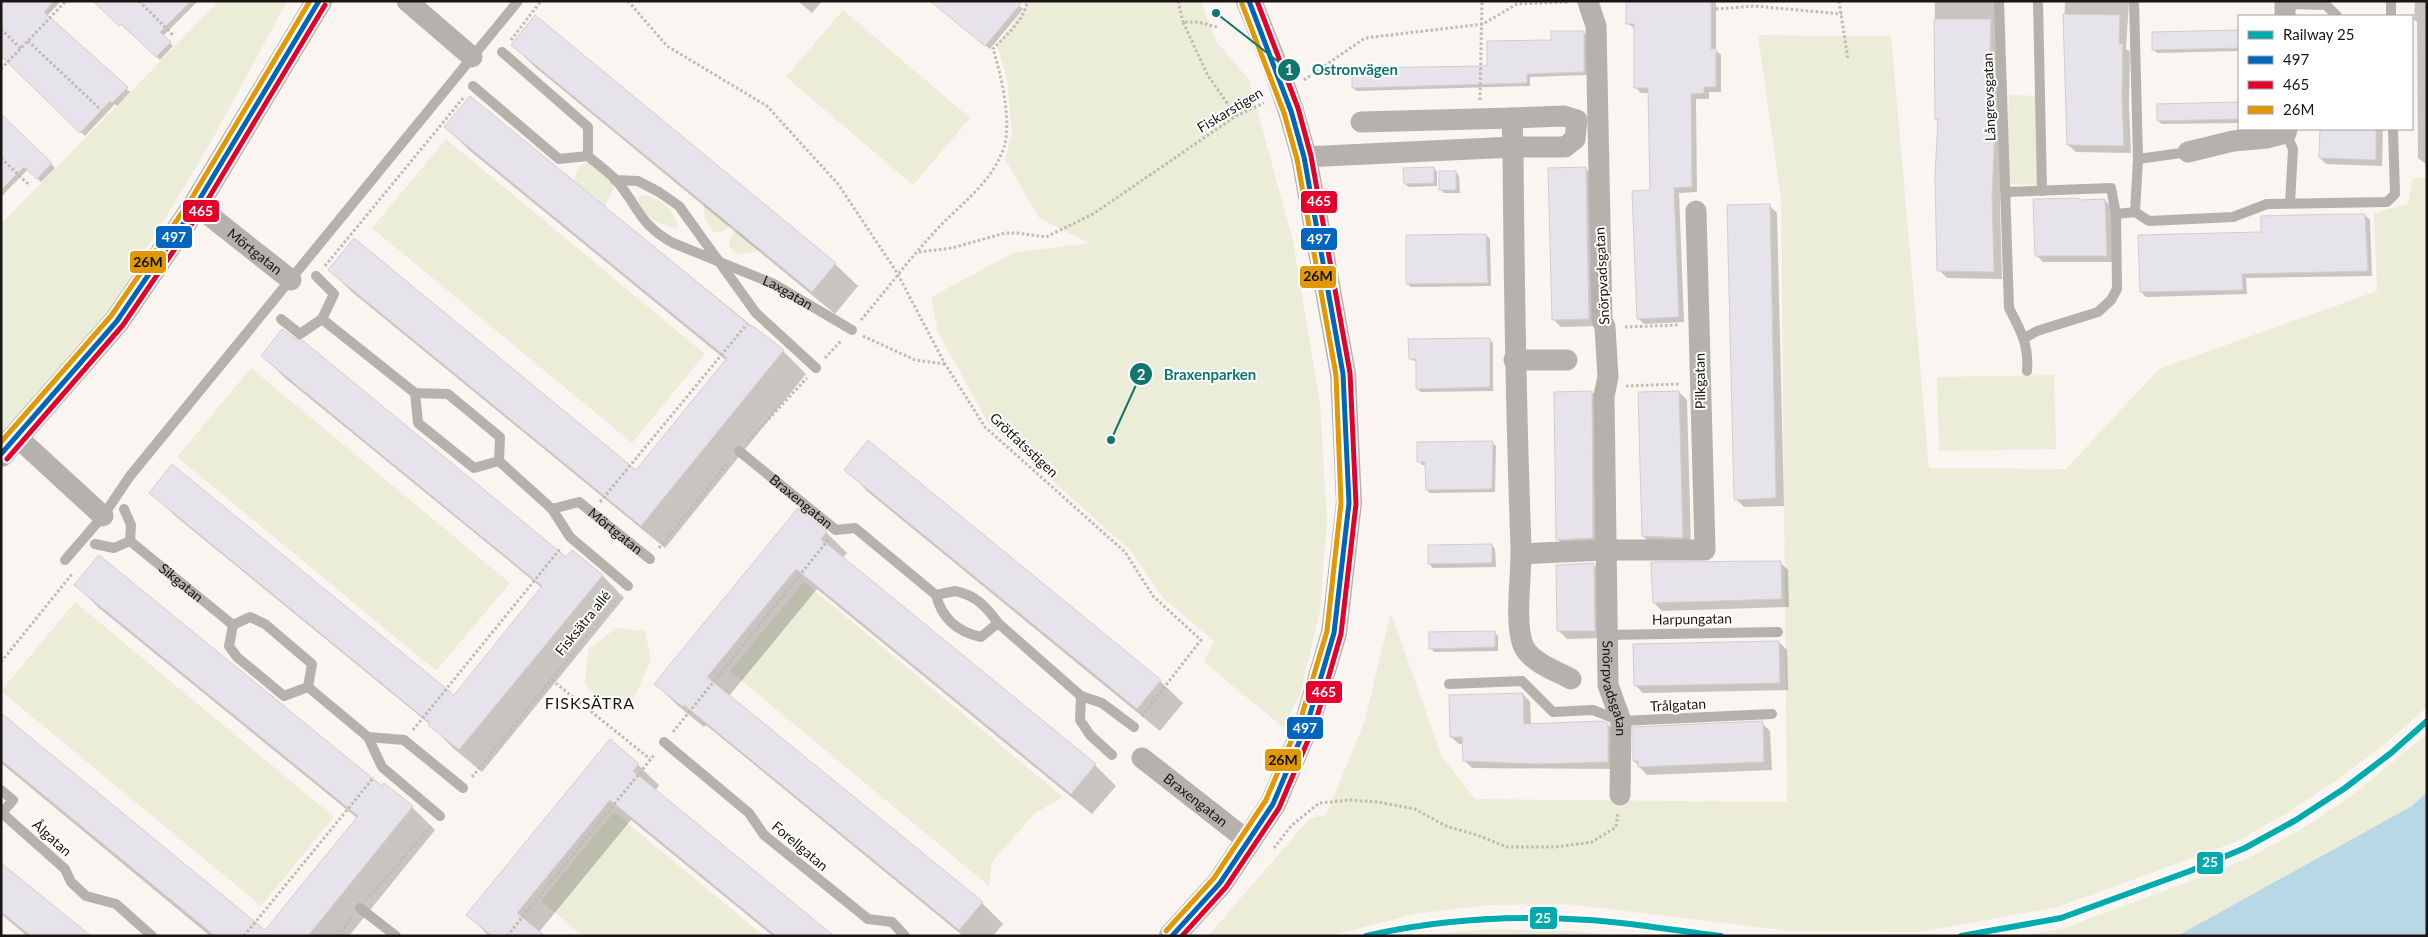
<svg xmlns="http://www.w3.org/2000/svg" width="2428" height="937" font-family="Lato,sans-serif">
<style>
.green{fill:#ebedd9}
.water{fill:#b8d7e7}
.shadow{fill:#0003}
.building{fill:#e7e3ea;stroke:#d1cece}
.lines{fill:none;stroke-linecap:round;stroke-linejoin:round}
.path{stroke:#bebab4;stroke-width:3;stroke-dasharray:2.5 2.5;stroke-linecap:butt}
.service{stroke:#b6b1ac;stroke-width:10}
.minor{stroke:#b6b1ac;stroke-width:21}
.tertiary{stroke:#b6b1ac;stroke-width:26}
.tertiary-bridge{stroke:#b6b1ac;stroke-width:26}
.bus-1-casing{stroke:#fff;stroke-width:9}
.bus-2-casing{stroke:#fff;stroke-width:9}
.bus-3-casing{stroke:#fff;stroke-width:9}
.bus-1{stroke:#0065bd;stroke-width:5}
.bus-2{stroke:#e4002b;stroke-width:5}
.bus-3{stroke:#e19802;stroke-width:5}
.rail-1-casing{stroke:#fff;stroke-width:10}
.rail-1{stroke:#00aaad;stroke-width:6}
.labels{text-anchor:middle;stroke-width:4;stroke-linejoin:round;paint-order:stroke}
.street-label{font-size:14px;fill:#191512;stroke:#fff}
.quarter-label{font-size:16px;letter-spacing:1px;fill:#191512;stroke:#fff}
.leader{fill:none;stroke:#0f766e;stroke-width:2}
.callout-dot{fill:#0f766e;stroke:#fff;stroke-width:2}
.mark-label{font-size:15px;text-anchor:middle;font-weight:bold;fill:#fff}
.callout-label{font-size:15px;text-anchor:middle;font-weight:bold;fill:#0f766e;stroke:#fff;stroke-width:4;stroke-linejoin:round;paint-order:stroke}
.line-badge{stroke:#fff;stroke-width:2}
.badge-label{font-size:14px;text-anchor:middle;font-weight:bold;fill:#fff}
.pale-badge-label{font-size:14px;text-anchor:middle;font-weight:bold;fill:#111}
</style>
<rect width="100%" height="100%" fill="#faf5f0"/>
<g class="green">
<path d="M219,1H287L212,140L107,315L1,444V224Z"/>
<path d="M1030,1H1201L1216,41L1249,80L1293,241L1320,403L1327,520L1320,611L1300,695L1283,727L1204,662L1214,641L1162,597L1132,552L988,423L938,332L931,297L1013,253L1089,243L1039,218L1005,159L1012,134L1007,79L997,44Z"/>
<path d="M843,10L970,118L913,185L786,77Z"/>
<path d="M1758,35L1891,36L1929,468L2066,469L2159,369L2377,291L2374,213L2408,204L2413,178L2427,177V707L2380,748L2337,780L2287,813L2236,842L2058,907L1920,932L1790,931L1567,904L1489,905L1414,914L1329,936H1208L1309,819L1326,815L1364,723L1391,613L1442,757L1475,799L1787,802L1781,199Z"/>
<path d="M2009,95L2041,96L2038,185L2006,184Z"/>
<path d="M446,139L705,354L632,443L372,228Z"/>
<path d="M587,162L610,180L614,187L605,207L574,182L579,166Z"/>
<path d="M641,195C659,196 677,210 677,228C659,225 643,217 638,199Z"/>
<path d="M704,203L730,225L722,232H714C707,223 702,215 704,203Z"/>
<path d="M737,230L760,249L755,252L737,254L729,246L730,237Z"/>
<path d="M251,368L510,583L436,671L177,457Z"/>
<path d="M2054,375L2056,449L1939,451L1937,377Z"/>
<path d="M804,582L1063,797L1035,813L992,862L989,886L730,671Z"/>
<path d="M75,602L334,817L261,906L1,691Z"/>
<path d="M616,628L645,631L651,660L628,711H612L585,684L588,650Z"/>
<path d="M2427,734V792L2412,806L2177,936H2023L2064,928L2196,879L2250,857L2300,830L2351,796Z"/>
<path d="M614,812L764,936H583L541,901Z"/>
<path d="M1489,929L1573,931L1616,936H1408Z"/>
</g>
<path class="water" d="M2427,792V936H2177L2412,806Z"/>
<g class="shadow">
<path d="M1,1H61L47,16L130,92L117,106L115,104L85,136L4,57L1,60Z"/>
<path d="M95,1H198L163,36L173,46L160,60Z"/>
<path d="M798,1H822L812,13Z"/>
<path d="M931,1L1014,2L1023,9L990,49Z"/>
<path d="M1627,1H1716V51L1721,55V92H1709V99H1696L1697,192L1679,193L1684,322L1644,324L1638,318L1651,192L1649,93H1641L1635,87V29L1627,23Z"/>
<path d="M1935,1H1996L2002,138L2000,206L2002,279L1947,278L1939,270V122L1936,119L1934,64Z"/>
<path d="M2065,1H2129L2126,49L2130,52L2129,106L2131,153L2076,152L2068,145L2064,34Z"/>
<path d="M2415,1H2427V165L2418,158L2417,22L2414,20Z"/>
<path d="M1583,32L1587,36L1588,75L1530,77V86L1357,91L1353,88L1488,67L1553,41Z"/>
<path d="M2239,32V51L2157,53L2153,49V33Z"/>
<path d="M513,45L835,264L858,286L835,314L535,67Z"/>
<path d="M470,98L783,351L806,374L665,548L352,292L330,270L636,472L727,361L469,150L446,127Z"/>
<path d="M2239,103V123L2162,124L2158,121V105Z"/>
<path d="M1,115L55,168L41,182L28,169L1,197Z"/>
<path d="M2321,129H2383L2382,166L2326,164L2320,158Z"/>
<path d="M1434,168L1437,172V186L1408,187L1405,183Z"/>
<path d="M1586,169L1594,177L1597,326L1561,327L1553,319Z"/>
<path d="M1456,172L1459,176L1460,193H1444L1440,189Z"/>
<path d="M2105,200L2111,207L2113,262H2043L2037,256Z"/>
<path d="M1769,205L1777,213L1784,506L1744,507L1736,499Z"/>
<path d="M2365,215L2370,220L2372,276L2246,278L2247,294L2146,297L2141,292L2263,233Z"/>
<path d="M1486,235L1490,239L1491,286L1411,287L1408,284Z"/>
<path d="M1489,339L1493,343V391L1421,392L1417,388V362L1410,359Z"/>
<path d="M262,355L566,559L602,575L624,598L482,772L453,748L432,726L174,515L151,492L454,696L542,588L285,378Z"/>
<path d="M1592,392L1600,400L1601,546L1565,547L1557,539Z"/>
<path d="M1679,392L1687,400L1691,545L1651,544L1643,536Z"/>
<path d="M868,442L1160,681L1183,703L1160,731L868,492L846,469Z"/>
<path d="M1492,442L1496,446L1495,492L1430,493L1427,490V465H1422L1419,461Z"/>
<path d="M826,532L847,553L842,558L1095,765L1116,786L1092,814L817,589L729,696L982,903L1003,924L993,936H963L706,725L704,727L677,705L656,684Z"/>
<path d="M1492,545L1495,549L1496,567L1433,568L1429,564Z"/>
<path d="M1780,562L1788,570L1789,607L1662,611L1654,603Z"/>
<path d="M1593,564L1601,572L1602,638L1567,639L1559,631Z"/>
<path d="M76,585L382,788L385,785L412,807L435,830L349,936H210L1,763V715L265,932L357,818L99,608Z"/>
<path d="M1494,632L1498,636V651L1434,652L1431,648Z"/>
<path d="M1779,642L1787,650L1788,690L1643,693L1635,685Z"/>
<path d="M1523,694L1530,702L1531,725H1608L1616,732L1615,769L1472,768L1464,760L1463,744H1459L1451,737Z"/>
<path d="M1762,723L1770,731L1772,770L1647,775L1634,761Z"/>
<path d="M638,765L659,785L655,791L832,936H773L631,820L539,932L543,936H489L468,915Z"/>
<path d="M1,864L89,936H27L1,914Z"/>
</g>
<g class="building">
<path d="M1,1H54L44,12L128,87L112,103L110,101L80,133L1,56Z"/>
<path d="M93,1H191L160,32L171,42L156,57L121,24L119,26Z"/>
<path d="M930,1H1023L985,46Z"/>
<path d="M1626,1H1711V49H1716V87H1704V93L1691,94L1692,187L1674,188L1679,317L1637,319L1632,191L1650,190L1648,88H1634V24H1626Z"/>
<path d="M2063,14L2120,15L2119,44H2123L2122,98L2124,146L2067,145Z"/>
<path d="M535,15L836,263L812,292L511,45Z"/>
<path d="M1934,19H1991L1990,74H1993L1992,129H1995L1992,197L1994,272L1937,271L1935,177L1938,119H1935Z"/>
<path d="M2239,30V48L2152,50V32Z"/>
<path d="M1551,31H1584V72L1527,74V83L1352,88V68L1487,66V41L1551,40Z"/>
<path d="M470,96L752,327L753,326L784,350L641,526L328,270L354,238L636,470L727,358L444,127Z"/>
<path d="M2239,102V119L2157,121V104Z"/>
<path d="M1,114L52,163L37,179L24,167L1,190Z"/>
<path d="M2320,129H2376V160L2319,158Z"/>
<path d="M1434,167V183L1404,184L1403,168Z"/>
<path d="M1586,167L1589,319L1552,320L1548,168Z"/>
<rect x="1439" y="171" width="17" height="19"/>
<path d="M2079,198V200L2105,199L2107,256H2035L2033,199Z"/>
<path d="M1770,204L1776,498L1734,500L1727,205Z"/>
<path d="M2338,214H2365L2368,271L2242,274L2243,290L2140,292L2138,235L2261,232V216Z"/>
<path d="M1486,234L1488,283L1406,284V235Z"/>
<path d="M282,329L296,339L302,340L566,557L572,550L603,575L459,750L428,725L430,723L149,493L172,464L454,695L542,586L261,356Z"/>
<path d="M1490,338V387L1416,389V359H1409L1408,339Z"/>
<path d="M1592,391L1593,538L1556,540L1554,392Z"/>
<path d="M1679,391L1683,538L1642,536L1638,392Z"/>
<path d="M868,440L1161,680L1137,709L844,470Z"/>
<path d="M1493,441L1492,489L1426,490L1425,462H1417V442Z"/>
<path d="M798,508L827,531L821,539L1096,764L1071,794L796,569L707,677L983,902L959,930L684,705L683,707L654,684Z"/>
<path d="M1492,544V563L1428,564V545Z"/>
<path d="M99,555L382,786L384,783L413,806L308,936H215L1,760V713L265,930L358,816L74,585Z"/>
<path d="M1781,561L1782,599L1653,603L1651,562Z"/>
<path d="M1594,563L1595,631H1557L1556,565Z"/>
<path d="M1495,631V647L1429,649V632Z"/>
<path d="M1779,641L1780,683L1634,686L1633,644Z"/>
<path d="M1523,693L1524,724L1603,721L1608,723V762L1538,764L1463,761L1462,737H1450L1449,695Z"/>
<path d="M1763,721L1764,762L1638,767V761H1633V727Z"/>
<path d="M610,739L639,764L633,771L834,936H776L610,800L517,913L545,936H492L466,915Z"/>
<path d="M1,863L54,906L91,936H31L1,912Z"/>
</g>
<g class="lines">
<g class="path">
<path d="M139,1L173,35"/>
<path d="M628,1L667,46L767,106L838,184L896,271L945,364L985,427L1125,552L1153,596L1201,640L1142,716"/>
<path d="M1178,1L1183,22"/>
<path d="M1839,1L1848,60"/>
<path d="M1716,9L1754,6L1842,14"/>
<path d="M1217,27L1198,22H1183L1207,74L1236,116"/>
<path d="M1,29L21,49"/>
<path d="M511,40L541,1"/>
<path d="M28,41L101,110"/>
<path d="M1,69L66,1"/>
<path d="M1304,80L1365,38L1483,24L1517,4L1568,2"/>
<path d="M1480,100L1482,1"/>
<path d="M1,158L28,184"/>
<path d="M919,252L952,248L1005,233H1017L1046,237L1093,214L1236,116L1264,103"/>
<path d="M325,266L464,97"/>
<path d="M861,320C888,288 913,254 942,224C965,201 994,179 1004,147C1012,122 1001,74 993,49C1005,36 1025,20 1027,1"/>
<path d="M1625,327L1678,325"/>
<path d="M863,336L915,360L945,364"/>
<path d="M825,358L841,341"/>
<path d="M1626,386L1680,384"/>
<path d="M748,441L807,378"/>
<path d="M600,502L747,324"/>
<path d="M659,548L729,462"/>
<path d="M1,662L72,574"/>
<path d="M552,680L650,759"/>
<path d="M413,730L560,549"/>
<path d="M673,732L828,540"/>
<path d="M472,777L618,598"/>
<path d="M1274,848L1291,826L1319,803L1350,800L1378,802L1415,809L1446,826L1477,835L1507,847H1555L1592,842L1616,827L1618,813"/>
<path d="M370,896L431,826"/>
<path d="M244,936L374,777"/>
<path d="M338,936L351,918"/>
<path d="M507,936L655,754"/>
</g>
<g class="service">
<path d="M1999,1L2009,308C2021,331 2029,345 2027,371"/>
<path d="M2038,1L2042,191"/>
<path d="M2134,1L2138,159"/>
<path d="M2391,1V16"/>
<path d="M2285,4L2326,5L2337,16"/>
<path d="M473,86L559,159L588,156V127L502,52"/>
<path d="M2286,133L2293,149L2290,203"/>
<path id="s1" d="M588,156C597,164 607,171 615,179C639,206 637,223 673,243L774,284L852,330"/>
<path d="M615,180L638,181L659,192L679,206L756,313L816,368"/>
<path d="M2006,192L2111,188L2116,214L2135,212L2138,159L2188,152"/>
<path d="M2135,212L2149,221L2233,217L2267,204L2387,202L2395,194L2393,129"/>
<path d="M281,319L300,334L322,319L334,294L316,276"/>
<path d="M322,319L415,393L448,394L500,437L499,461L474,468L418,423L415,393"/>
<path d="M2025,338L2037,331L2098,312L2111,300L2117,289L2116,214"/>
<path id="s2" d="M739,451L836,530L855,528L936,595"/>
<path id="s3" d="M499,461L552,509L579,502L650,559"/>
<path d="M552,509L570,537L628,586"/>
<path id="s4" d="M130,541L233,625"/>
<path d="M95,544L114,548L130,541L131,525L124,509"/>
<path d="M65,560L103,516L130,476L518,1"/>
<path d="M955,591C975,595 986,606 998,623L981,637C958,632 942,619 936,595Z"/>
<path d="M250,617L265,624L312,664L308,687L284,696L237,657L229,646L233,625Z"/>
<path d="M998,623L1081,696"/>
<path d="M1607,635L1778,632"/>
<path d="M1449,684L1522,681L1553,712L1593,710L1621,721L1772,714"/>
<path d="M308,687L368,737"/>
<path d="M664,742L749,813L764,835L868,919L892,922L905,936"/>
<path d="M1112,755L1090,735L1080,720L1081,696L1102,703L1134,727"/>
<path d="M1,790L13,800L1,814"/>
<path d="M2,813L65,869L71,882L86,896L116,904L152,936"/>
<path d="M440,816L382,767L368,737L404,740L463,788"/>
<path d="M360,908L396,936"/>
</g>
<g class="minor">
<path d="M407,1L472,57"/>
<path d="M2285,1V16"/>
<path id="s5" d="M1588,2L1596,26L1602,320L1605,327L1608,377L1604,396L1608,685L1621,721L1620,795"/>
<path d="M1361,122L1512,118"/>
<path d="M2188,152L2233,141L2267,138L2286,133L2287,129"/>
<path d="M1304,157L1513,147H1565L1575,139L1577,120L1564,116L1512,118L1513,147C1514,280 1516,413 1521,547C1522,573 1514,622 1523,645C1531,663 1555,670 1571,679"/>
<path id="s6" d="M196,205L291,280"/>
<path d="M1514,360H1567"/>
<path d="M17,437L103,516"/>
<path d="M1521,554L1605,550H1705L1696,211"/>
<path id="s7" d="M1142,758L1248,841"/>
</g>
<g class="tertiary">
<path d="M1249,1L1277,71"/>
<path d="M1,454L117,321L196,205L319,1"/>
<path d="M1172,936L1220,883L1273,804L1308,721L1334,633L1349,503L1343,374L1304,157L1291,111"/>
</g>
<path class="tertiary-bridge" d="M1277,71L1291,111"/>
<defs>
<g id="bus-1">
<path d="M1,454L117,321L196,205L319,1"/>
<path d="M1172,936L1220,883L1273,804L1308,721L1334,633L1349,503L1343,374L1304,157L1291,111L1249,1"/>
</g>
<g id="bus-2">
<path d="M7,459L123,325L202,209L325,5"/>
<path d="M1182,936L1226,887L1279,808L1315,724L1341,634L1356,504L1350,373L1311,156L1298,108L1257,1"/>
</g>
<g id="bus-3">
<path d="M1,442L111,316L190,201L310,1"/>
<path d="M1166,931L1214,878L1266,800L1301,718L1327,631L1341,503L1336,375L1297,159L1284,113L1242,4"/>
</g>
</defs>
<use href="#bus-1" class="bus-1-casing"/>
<use href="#bus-2" class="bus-2-casing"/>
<use href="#bus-3" class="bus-3-casing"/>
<use href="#bus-1" class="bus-1"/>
<use href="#bus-2" class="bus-2"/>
<use href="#bus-3" class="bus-3"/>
<defs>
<g id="rail-1">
<path d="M1366,936C1439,919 1514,915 1589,920C1633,923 1677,931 1721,936"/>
<path d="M1961,936L2061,918L2190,871L2245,848L2296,820L2345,788L2391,753L2427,721"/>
</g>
</defs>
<use href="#rail-1" class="rail-1-casing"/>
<use href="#rail-1" class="rail-1"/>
</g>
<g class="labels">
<g class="street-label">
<text transform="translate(1989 97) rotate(-92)" y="5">Långrevsgatan</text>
<text transform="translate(1230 110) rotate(-31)" y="5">Fiskarstigen</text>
<text dy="5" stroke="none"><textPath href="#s6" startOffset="75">Mörtgatan</textPath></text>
<text transform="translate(1602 276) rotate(-93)" y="5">Snörpvadsgatan</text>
<text dy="5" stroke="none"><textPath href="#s1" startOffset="248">Laxgatan</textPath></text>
<text transform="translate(1700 381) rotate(-91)" y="5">Pilkgatan</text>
<text transform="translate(1024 445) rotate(43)" y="5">Grötfatsstigen</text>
<text dy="5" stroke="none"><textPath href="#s2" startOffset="80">Braxengatan</textPath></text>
<text dy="5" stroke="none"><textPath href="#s3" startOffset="146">Mörtgatan</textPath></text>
<text dy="5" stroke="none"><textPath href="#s4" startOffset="66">Sikgatan</textPath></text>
<text transform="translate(1692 619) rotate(-1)" y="5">Harpungatan</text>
<text transform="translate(583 623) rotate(-51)" y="5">Fisksätra allé</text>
<text dy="5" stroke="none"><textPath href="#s5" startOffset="690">Snörpvadsgatan</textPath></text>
<text transform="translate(1678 705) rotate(-3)" y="5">Trålgatan</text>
<text dy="5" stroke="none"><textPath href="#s7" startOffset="68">Braxengatan</textPath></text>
<text transform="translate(52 838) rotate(42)" y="5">Ålgatan</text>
<text transform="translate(800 846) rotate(40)" y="5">Forellgatan</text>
</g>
<g class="quarter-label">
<text x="590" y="709">FISKSÄTRA</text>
</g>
</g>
<path class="leader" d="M1216 13L1289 70M1111 440L1141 374"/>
<g class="callout-dot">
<circle cx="1216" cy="13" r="5"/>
<circle cx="1111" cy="440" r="5"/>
<circle cx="1289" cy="70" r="12"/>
<circle cx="1141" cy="374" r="12"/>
</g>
<g class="mark-label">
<text x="1289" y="75">1</text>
<text x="1141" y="380">2</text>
</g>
<g class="callout-label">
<text x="1355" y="75">Ostronvägen</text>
<text x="1210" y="380">Braxenparken</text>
</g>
<g class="line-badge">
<rect x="1300" y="190" width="38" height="24" rx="5" fill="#e4002b"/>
<rect x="182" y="199" width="38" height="24" rx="5" fill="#e4002b"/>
<rect x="155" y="225" width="38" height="24" rx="5" fill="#0065bd"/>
<rect x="1300" y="227" width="38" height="24" rx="5" fill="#0065bd"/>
<rect x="129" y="250" width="38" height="24" rx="5" fill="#e19802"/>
<rect x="1299" y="265" width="38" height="24" rx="5" fill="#e19802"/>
<rect x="1305" y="680" width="38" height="24" rx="5" fill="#e4002b"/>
<rect x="1286" y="716" width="38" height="24" rx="5" fill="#0065bd"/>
<rect x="1264" y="748" width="38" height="24" rx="5" fill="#e19802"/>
<rect x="2196" y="851" width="28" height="24" rx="5" fill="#00aaad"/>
<rect x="1529" y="906" width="29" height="24" rx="5" fill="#00aaad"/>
</g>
<g class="badge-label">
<text x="1319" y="206">465</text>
<text x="201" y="216">465</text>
<text x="174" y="242">497</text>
<text x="1319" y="244">497</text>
<text x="1324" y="697">465</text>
<text x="1305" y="733">497</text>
<text x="2210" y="867">25</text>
<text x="1543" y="923">25</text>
</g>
<g class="pale-badge-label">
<text x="148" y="267">26M</text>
<text x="1318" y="281">26M</text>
<text x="1283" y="765">26M</text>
</g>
<rect width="2428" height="937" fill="none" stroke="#191512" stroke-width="5"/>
<rect x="2238" y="15" width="175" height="115" fill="#ffffff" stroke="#a3a1a0"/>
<rect x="2248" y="31" width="25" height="8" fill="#00aaad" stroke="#a3a1a0"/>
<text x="2283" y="40" font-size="15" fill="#191512">Railway 25</text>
<rect x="2248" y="56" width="25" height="8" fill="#0065bd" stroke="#a3a1a0"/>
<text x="2283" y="65" font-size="15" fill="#191512">497</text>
<rect x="2248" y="81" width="25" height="8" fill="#e4002b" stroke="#a3a1a0"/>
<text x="2283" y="90" font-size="15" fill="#191512">465</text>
<rect x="2248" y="106" width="25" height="8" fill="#e19802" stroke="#a3a1a0"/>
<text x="2283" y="115" font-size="15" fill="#191512">26M</text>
</svg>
